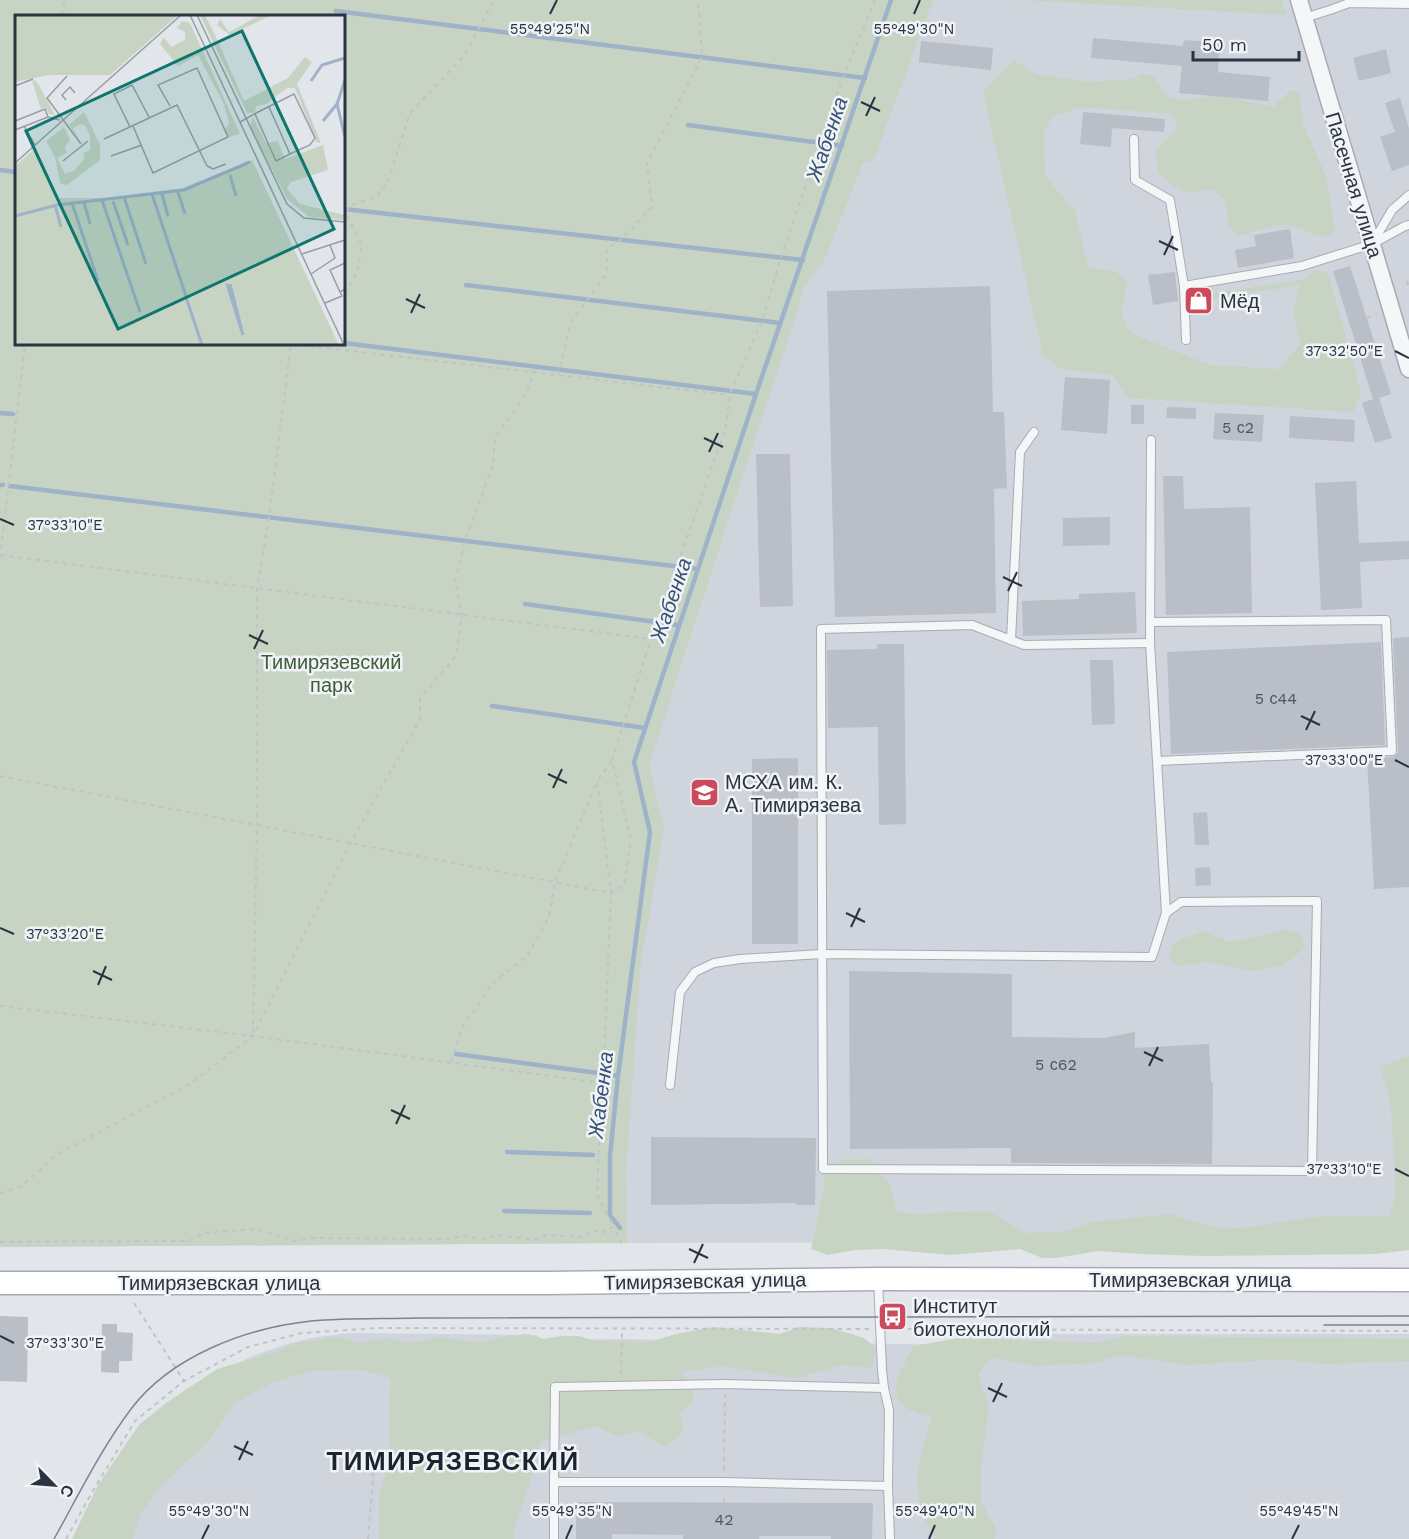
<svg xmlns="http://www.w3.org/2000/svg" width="1409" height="1539" font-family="'Work Sans',sans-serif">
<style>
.built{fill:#d0d4dc;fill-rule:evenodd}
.green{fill:#c7d4c3;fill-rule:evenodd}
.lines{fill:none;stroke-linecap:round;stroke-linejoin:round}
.stream{stroke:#9eb2c9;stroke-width:4.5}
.building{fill:#b9bec7}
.lane-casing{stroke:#a7acb4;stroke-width:10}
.street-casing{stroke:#a7acb4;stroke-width:19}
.secondary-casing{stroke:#a7acb4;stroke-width:25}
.path{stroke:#c0c3c8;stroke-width:2;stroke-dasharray:4.5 4.5;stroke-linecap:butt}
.lane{stroke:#f5f6f8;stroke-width:8}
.street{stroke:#f5f6f8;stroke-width:16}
.secondary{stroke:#fff;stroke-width:22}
.tram{stroke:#7c8493;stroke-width:1.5}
.ticks{fill:none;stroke:#2a3341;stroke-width:2}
.labels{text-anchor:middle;stroke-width:5;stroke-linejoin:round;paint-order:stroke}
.number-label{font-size:16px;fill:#4e5662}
.street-label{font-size:20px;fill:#2a3341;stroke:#f1f4f7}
.poi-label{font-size:20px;fill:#2a3341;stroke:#f1f4f7;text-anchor:start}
.park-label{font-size:20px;fill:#3f5d38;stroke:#f1f4f7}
.water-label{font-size:21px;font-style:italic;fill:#355174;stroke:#f1f4f7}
.district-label{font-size:26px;font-weight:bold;letter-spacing:1.5px;fill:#1c2432;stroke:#f1f4f7}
.inset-river{fill:none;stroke:#9eb2c9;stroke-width:3}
.inset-road{fill:none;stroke:#989ea6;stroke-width:1.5}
.view{fill:#0f766e;fill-opacity:0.15;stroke:#0f766e;stroke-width:3}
.inset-edge{fill:none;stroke:#2a3341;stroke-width:3}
.ticks-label{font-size:15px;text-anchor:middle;fill:#2a3341;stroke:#f1f4f7;stroke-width:5;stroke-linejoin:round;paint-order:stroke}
</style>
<rect width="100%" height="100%" fill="#e2e5ea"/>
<g class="built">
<path d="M0,0H1409V1242L627,1243L0,1247ZM16,16H344V344H16Z"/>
<path d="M348,1333L536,1335L541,1340L621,1339L957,1345L958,1334H1409V1539H78L221,1372L250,1357L287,1344L311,1338Z"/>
</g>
<g class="green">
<path d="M0,0H933L874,159L863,163L823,263L805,286L649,764L664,830L641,961L626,1169L627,1243L0,1247ZM16,16H344V344H16Z"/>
<path d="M1022,0H1282L1286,15Z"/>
<path d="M1013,60L1036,74L1087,82L1133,79L1141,73L1153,76L1168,96L1180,100L1221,96L1273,107L1291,90L1299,92L1303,124L1325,174L1335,228L1329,237C1312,237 1307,229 1292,226C1277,222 1255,231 1241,236L1229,227L1225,201L1212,189L1187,193L1171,185L1158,172L1156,150L1178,127L1171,114L1082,107L1052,117L1043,134L1046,177L1075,211L1088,268L1116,271L1127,284L1121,311L1127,328L1140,337L1210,365L1279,369L1301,343L1293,311L1300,285L1211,299L1209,296L1211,294L1305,279L1315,270L1327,273L1331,283L1361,393L1353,412L1129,398L1113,375L1061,369L1043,355L983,92Z"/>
<path d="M1284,929L1301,935L1305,948L1282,966L1252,971L1206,962L1176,966L1169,957L1173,943L1202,931L1230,942L1265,935Z"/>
<path d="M1409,1056V1250L1376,1254L1203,1256L1140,1254L1099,1251L1056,1258H1042L1020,1249L950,1255L883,1249L855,1250L828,1255L811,1249L824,1187V1176L841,1160L870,1159L890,1184L896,1211L911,1214L988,1211L1026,1233L1063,1232L1092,1222L1169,1214L1221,1229L1250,1227L1322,1216H1390L1395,1198L1394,1156L1391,1110L1388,1092L1380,1067Z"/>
<path d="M714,1327L780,1334L799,1327L831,1328L864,1338L876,1348L872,1368L842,1365L795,1378L724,1366L681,1372L692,1384L694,1401L679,1415L684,1429L679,1437L665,1447L639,1432L617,1436L595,1426L540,1442L534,1469L513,1532L514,1539H379V1495L389,1461L390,1378L361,1370L310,1371L274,1382L236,1402L206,1444L163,1484L141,1514L133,1539H72L98,1485L139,1425L166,1403L217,1369L269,1354L299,1342L339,1337L358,1343L387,1338L410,1343L442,1337L478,1343L509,1336L527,1334L544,1339L561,1336H579L596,1341H630L645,1343L676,1334Z"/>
<path d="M1126,1336L1409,1339V1361L1323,1364L1282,1359L1187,1365L1120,1355L1095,1363L1033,1366L992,1357L978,1373L989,1407L981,1466V1500L996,1530L994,1539H935C931,1530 924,1519 921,1509C912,1476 921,1449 932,1418C922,1414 909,1411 901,1404C887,1390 907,1360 914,1346L959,1338L1097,1343Z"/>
</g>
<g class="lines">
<g class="stream">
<path d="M336,11L865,78"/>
<path d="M688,125L842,146"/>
<path d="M0,170L16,172"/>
<path d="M344,209L803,260"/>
<path d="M466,285L780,323"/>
<path d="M344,343L756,394"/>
<path d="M0,413L13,414"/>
<path d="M0,485H3"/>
<path d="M10,486L698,569"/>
<path d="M525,604L678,625"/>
<path d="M492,706L645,728"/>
<path d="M456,1054L598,1073"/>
<path d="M607,1074L618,1076"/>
<path d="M507,1152L593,1155"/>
<path d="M504,1211L590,1213"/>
<path d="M620,1228L610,1215V1156L618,1076L650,832L634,762L756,394L891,0"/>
</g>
</g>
<g class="building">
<path d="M1093,38L1183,46L1184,40L1220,43L1218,72L1270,77L1268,101L1179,93L1182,66L1091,58Z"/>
<path d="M921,41L993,48L991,70L919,62Z"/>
<path d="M1386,49L1391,73L1359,81L1353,58Z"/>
<path d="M1400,98L1409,129V165L1392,171L1380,137L1395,132L1385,103Z"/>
<path d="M1083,112L1165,119L1164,132L1112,128L1111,147L1080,144Z"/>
<path d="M1290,229L1294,258L1238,268L1235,250L1256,246L1254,235Z"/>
<path d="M1350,266L1391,394L1379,398L1392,438L1375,443L1362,403L1373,399L1333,271Z"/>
<path d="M1175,272L1178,301L1153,305L1148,275Z"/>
<path d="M990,286L993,412H1004L1007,488L994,489L996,613L835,617L827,291Z"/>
<path d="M1205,292L1206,309L1193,311L1191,293Z"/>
<path d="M1065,377L1110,380L1107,434L1061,430Z"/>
<rect x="1131" y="405" width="13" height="19"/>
<path d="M1167,407L1196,408V419L1166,418Z"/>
<path d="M1215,413L1264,415L1262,442L1213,439Z"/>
<path d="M1290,416L1355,420L1354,442L1289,438Z"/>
<path d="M756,454H790L793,606L760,607Z"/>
<path d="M1163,476H1183L1184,509L1250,507L1252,613L1166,615Z"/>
<path d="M1356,481L1359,543L1409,541V559L1360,562L1362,608L1321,610L1315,483Z"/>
<path d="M1110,517V545L1063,546V518Z"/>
<path d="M1135,592L1137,633L1023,636L1022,601L1079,599V594Z"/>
<path d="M1409,637V887L1374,889L1367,758L1393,757L1398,753L1393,638Z"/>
<path d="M1381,642L1385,745L1171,754L1167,652Z"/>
<path d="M877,644H904L906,824L879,825L878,727L828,728L827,650L877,649Z"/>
<path d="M1090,660H1113L1115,724L1092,725Z"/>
<path d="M798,758V944H752V759Z"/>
<path d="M1207,812L1209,845H1195L1193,813Z"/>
<path d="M1210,867L1211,885L1196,886L1195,868Z"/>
<path d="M849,971L1012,974V1037L1104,1038L1135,1032V1048L1209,1044L1211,1082H1213L1212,1164L1011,1163V1148L850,1149Z"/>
<path d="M651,1137L816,1138L815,1205H796V1203L651,1205Z"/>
<path d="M0,1316L28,1317L27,1382L0,1381Z"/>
<path d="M102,1324H117V1332L133,1333L132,1361H119V1373L101,1372Z"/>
<path d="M576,1502L873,1503L872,1539H831V1536H760L759,1539H683V1535L612,1534V1539H576Z"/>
</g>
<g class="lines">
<defs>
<g id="lane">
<path d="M1304,18L1330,10L1349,3L1409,4"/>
<path d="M1134,139L1135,180L1170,200L1184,286L1186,340"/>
<path d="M1372,244L1392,210L1409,195"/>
<path d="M1184,286L1302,266L1372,244L1405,226L1409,225"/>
<path d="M1150,622L1386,620L1392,751L1157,761"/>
<path d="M1011,640L1020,452L1034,432"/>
<path d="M1150,643L1024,645L972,625L821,629L823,1169L1312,1171L1317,901L1181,902L1166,913"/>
<path d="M670,1085L680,992L695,972L714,963L740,959L821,954L1152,957L1166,913L1150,643L1151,440"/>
<path d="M878,1279L882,1370L884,1388L889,1410L888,1486L890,1539"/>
<path d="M554,1482L555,1387L725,1384L884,1388"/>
<path d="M554,1539V1482H724L888,1486"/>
</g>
<path id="street" d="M1299,0L1409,369"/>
<path id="secondary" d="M0,1283H547L878,1279L1409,1280"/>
</defs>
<use href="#lane" class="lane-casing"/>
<use href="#street" class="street-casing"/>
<use href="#secondary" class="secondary-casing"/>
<g class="path">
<path d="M63,16L64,0"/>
<path d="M1407,281L1409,288"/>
<path d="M344,293L357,273L362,245L346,214L349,206L376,197L387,184L410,113L464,56L494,0"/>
<path d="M1367,318L1377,314"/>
<path d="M291,344L729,395"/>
<path d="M558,375L571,322L607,273V248L622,239L652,207L647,163L702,57L698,0"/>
<path d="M0,555L651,639"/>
<path d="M0,558L25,344"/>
<path d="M612,761L597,781L611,893L603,1083L606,1110L599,1146L597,1194L613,1227"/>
<path d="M0,776L611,893L624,885L631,840L612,760L651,639L725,430L731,391L762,321L781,257L844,75L875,0"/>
<path d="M0,1006L253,1036L603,1083"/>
<path d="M253,1033L257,826V589L269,517L291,344"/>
<path d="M451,1062L463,1026L493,983L528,955L549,917L555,882L596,784"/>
<path d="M0,1193L22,1186L56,1155L190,1084L253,1036L350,844L420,719V699L456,656L462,615L455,581L465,541L493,465L495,438L527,392L534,372L535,366"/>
<path d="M0,1242L189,1241L203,1233L256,1229L295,1241L310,1238L445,1239L463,1236L484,1239L497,1235L536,1240L546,1235L584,1237L593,1230L602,1233L613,1227L622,1243"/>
<path d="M134,1303L184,1381"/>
<path d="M890,1329L1409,1331"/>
<path d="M621,1374L622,1329"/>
<path d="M724,1470L725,1395"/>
<path d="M724,1503V1494"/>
<path d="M66,1539L91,1494L135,1421L184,1381L248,1347L302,1333L379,1328L869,1329"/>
<path d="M368,1539L374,1465"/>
</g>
<use href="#lane" class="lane"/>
<use href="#street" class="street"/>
<use href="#secondary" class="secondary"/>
<g class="tram">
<path d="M1324,1325H1409"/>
<path d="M54,1539C78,1496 101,1449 131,1409C171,1356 246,1328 311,1321C346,1318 381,1319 416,1318L1409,1316"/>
</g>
</g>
<path class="ticks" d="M550,14L557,0M914,14L920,0M861,102L880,111M866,116L875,97M1159,241L1178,250M1164,255L1173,236M406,299L425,308M411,313L420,294M1395,351L1409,358M704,438L723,447M709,452L718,433M0,519L14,525M1003,577L1022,586M1008,591L1017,572M249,635L268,644M254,649L263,630M1301,716L1320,725M1306,730L1315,711M1395,760L1409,767M548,774L567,783M553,788L562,769M846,913L865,922M851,927L860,908M0,928L14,934M93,971L112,980M98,985L106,966M1144,1052L1163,1061M1149,1066L1158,1047M391,1110L410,1119M396,1124L405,1105M1395,1169L1409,1176M689,1249L708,1258M694,1263L703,1244M0,1336L14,1343M988,1388L1007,1397M993,1402L1002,1383M234,1446L253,1455M239,1460L248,1441M202,1539L209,1525M566,1539L572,1525M929,1539L935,1525M1292,1539L1299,1525"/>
<defs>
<symbol id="shop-square" viewBox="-11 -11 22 22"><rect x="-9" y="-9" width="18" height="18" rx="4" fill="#cb4b5d" stroke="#f1f4f7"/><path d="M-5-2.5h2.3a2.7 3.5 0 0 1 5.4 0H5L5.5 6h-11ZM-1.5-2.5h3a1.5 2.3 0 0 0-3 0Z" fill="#fff"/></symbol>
<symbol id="university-square" viewBox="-11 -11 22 22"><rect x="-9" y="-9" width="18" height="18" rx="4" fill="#cb4b5d" stroke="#f1f4f7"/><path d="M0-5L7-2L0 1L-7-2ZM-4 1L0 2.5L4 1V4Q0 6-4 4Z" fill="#fff"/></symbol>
<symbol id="bus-square" viewBox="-11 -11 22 22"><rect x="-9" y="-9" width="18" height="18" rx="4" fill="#cb4b5d" stroke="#f1f4f7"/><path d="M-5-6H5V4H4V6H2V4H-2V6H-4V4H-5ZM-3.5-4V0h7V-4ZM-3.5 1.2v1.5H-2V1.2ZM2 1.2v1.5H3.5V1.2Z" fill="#fff"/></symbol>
</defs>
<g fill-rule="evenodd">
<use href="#shop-square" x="1182" y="284" width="33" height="33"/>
<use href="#university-square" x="688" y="776" width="33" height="33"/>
<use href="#bus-square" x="876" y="1300" width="33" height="33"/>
</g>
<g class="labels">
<g class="number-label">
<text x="1238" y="433">5 с2</text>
<text x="1276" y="704">5 с44</text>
<text x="1056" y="1070">5 с62</text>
<text x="724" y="1525">42</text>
</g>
<g class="street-label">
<text transform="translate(1354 185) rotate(73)" y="7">Пасечная улица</text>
<text x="1190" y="1287">Тимирязевская улица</text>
<text transform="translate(705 1281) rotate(-1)" y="7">Тимирязевская улица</text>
<text x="219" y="1290">Тимирязевская улица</text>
</g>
<g class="poi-label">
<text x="1220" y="308">Мёд</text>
<text x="725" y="789">МСХА им. К.<tspan x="725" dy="23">А. Тимирязева</tspan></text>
<text x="913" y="1313">Институт<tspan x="913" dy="23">биотехнологий</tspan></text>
</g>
<g class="park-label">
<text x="331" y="669">Тимирязевский<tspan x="331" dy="23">парк</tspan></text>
</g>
<g class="water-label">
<text transform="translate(827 139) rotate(-71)" y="7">Жабенка</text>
<text transform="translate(671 600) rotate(-71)" y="7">Жабенка</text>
<text transform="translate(601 1095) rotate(-83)" y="7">Жабенка</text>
</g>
<g class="district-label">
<text x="453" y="1470">ТИМИРЯЗЕВСКИЙ</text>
</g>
</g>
<g transform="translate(15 15)">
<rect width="330" height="330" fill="#e2e5ea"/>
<path d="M0,0H163L95,60H34L0,67ZM185,0H190L200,20L229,86L273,63L290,42L297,47L282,69L306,128H302L280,73H272L251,89L241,91L240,98H232ZM245,0H257L215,20L202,10L205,4L214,17ZM167,6L175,8L225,119L214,122L209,116L214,109L209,89L183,40L163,51L145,29L149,22L156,32L170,25V17L162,13ZM20,65L25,72L40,100L34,99L30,92L26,94L17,66ZM69,97L85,130V145L52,170L45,168L40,142L31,126L49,112L55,125L50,132L52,138L42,143L50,159L59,156L69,144V138L75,135V121L71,111L66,109L58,113L65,125L54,110ZM238,102L251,128L263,126L270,144L308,130L313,155L276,167L272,174L285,189L330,200V205L294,202L272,184L235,111ZM21,133L42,183H91L168,173L237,145L324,330H0V151Z" fill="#c7d4c3"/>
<path class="inset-river" d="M296,66L307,50L330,43M322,89L330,122M308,106L322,89L330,65M215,160L221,181M163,177L170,199M137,179L171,281M147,179L153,201M109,182L131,249M87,185L125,297M98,186L113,230M69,187L75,209M57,188L83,266M40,190L46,212M0,201L42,190L169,175L235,147M212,269L228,320M215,269L227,316M171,282L187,330"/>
<path class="inset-road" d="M175,0L329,330M182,0L272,189L289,203L330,207M52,61L32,83L66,129M0,71L18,64M51,85L47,80L55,72L60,78M240,99L261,146L275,139M0,106L30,94L33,102L45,105M225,107L243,97L279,79L300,123L295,130L275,139L254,92M9,111L20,130M118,111L138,158L213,122L182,53L143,70L155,91M115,112L99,79L117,70L134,102M0,115L33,102M89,124L162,90L192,151L198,154L211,149M96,141L127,130M48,146L73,126M0,148L166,0M287,239L330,225M296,259L320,243L315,230M325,277L315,255L330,248M310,288L327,281L325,277L330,274"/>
<path class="view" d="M227,16L319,214L103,314L11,116Z"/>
<rect width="330" height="330" class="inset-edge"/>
</g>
<g class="ticks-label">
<text x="550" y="34">55°49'25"N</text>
<text x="914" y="34">55°49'30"N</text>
<text x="1344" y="356">37°32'50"E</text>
<text x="65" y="530">37°33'10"E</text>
<text x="1344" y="765">37°33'00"E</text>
<text x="65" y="939">37°33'20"E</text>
<text x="1344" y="1174">37°33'10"E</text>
<text x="65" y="1348">37°33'30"E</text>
<text x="209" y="1516">55°49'30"N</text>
<text x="572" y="1516">55°49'35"N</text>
<text x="935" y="1516">55°49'40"N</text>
<text x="1299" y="1516">55°49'45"N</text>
</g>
<g transform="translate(54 1485) rotate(115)" stroke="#f1f4f7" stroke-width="4.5" paint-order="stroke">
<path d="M0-4.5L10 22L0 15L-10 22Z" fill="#2a3341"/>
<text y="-9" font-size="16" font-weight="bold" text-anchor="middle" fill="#2a3341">С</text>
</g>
<path d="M1193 51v9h106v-9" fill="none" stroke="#2a3341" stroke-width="3"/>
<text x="1202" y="51" font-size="18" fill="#2a3341" stroke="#f1f4f7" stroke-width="4.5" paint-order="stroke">50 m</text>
</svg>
